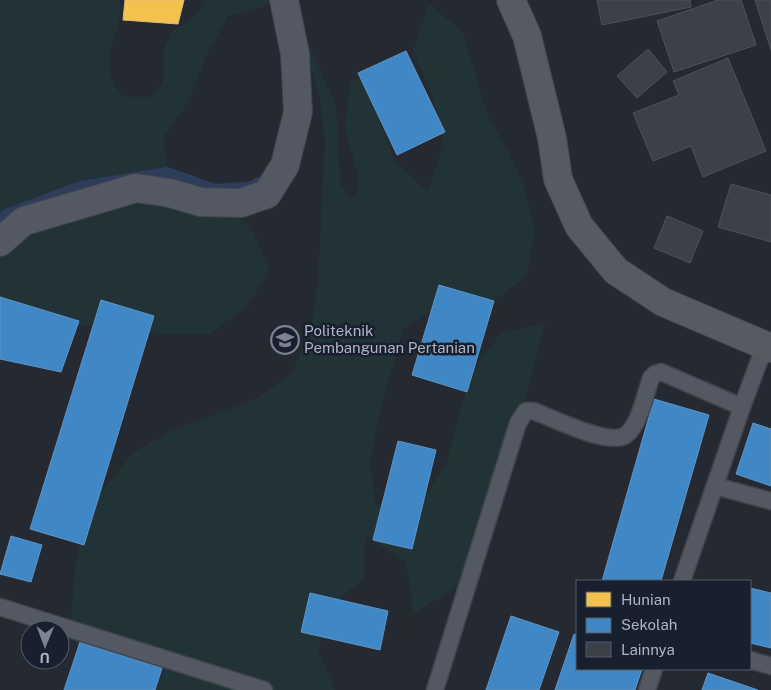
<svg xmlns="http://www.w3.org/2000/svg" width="771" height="690" font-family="'Public Sans',sans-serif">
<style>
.green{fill:#223338}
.homes{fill:#f2c14e;stroke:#ddbd72}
.schools{fill:#3f88c5;stroke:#6095c5}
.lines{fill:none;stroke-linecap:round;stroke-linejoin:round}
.stream{stroke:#2e3d5b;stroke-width:10}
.building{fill:#3c4049;stroke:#4c515a}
.service-casing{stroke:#40444b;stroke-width:19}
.minor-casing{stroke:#40444b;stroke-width:30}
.primary-casing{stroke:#42464f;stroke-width:30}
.service{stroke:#545862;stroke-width:16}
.minor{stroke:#545862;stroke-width:28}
.primary{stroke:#565a63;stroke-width:28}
.labels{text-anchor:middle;stroke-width:5;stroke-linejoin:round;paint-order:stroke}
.poi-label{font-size:15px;fill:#acb4c6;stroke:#181f2d;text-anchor:start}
</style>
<rect width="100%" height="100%" fill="#252932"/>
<path class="green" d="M0,0H120C125,36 91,57 123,97H152L163,83L164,49L172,32L198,14L205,0H285L304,34L336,105L340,183L349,198L358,194V175L345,128L350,82L356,79L364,80L395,162L428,191L444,145L432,95L413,50L429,4L462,31L487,113L508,151L525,189L535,232L526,276L490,304L444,303L403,329L378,417L370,463L376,505L421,503L446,464L471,372L501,333L545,323L484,552L457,587L414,613L406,562L365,535L364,579L328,607L318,651L335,690H94L84,673L71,624L74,578L82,532L102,491L134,452L171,431L256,399L292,373L311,330L318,281L325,141L319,93L304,46L272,4L228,16L205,58L189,101L163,138L169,180L213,202L250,225L269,269L247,307L209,334H160L112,326L60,325L0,311Z"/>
<path class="homes" d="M125,0H184L178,24L123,20Z"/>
<g class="schools">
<path d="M406,51L445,132L397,155L358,73Z"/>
<path d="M439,285L494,301L467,392L412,375Z"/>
<path d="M0,297L79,321L61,372L0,359Z"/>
<path d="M101,300L154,316L84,545L30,529Z"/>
<path d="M654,399L709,415L661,581H602Z"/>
<path d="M753,423L771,429V486L736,474Z"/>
<path d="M398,441L436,450L412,549L373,540Z"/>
<path d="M11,536L42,545L31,582L0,574Z"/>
<path d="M750,588L771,593V648L750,643Z"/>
<path d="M310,593L388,611L380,650L301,632Z"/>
<path d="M511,616L559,632L539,690H486Z"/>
<path d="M574,634L577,635V669H642L635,690H555Z"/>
<path d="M80,642L162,668L155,690H64Z"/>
<path d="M708,673L758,690H702Z"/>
</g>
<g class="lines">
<path class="stream" d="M0,219L6,214L81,186L167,172L215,189L254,186L258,182"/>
</g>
<g class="building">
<path d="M597,0H690L691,7L602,25Z"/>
<path d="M718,0H741L756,45L674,72L657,21Z"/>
<path d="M755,0H771V50Z"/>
<path d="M648,49L667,72L637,98L617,76Z"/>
<path d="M728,58L766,151L703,177L691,146L653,161L633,113L679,95L673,81Z"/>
<path d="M731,184L771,195V242L718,227Z"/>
<path d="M667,216L703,231L690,263L654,248Z"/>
</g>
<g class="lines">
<defs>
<g id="service">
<path d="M742,407L765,345"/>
<path d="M715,486L771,501"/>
<path d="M0,607L264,690"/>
<path d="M750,660L771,666"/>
<path d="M435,690L518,423L526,411H533C553,418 609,447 626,435C640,424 645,394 651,378L655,374L661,372L742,407L682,581"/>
<path d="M647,690L654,669"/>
</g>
<path id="minor" d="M0,242L24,221L136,188L170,193L201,202L241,203L267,194L285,165L298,112L295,54L284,0"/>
<path id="primary" d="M511,0L527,36L552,138L558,179L579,226L616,271L663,302L771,348"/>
</defs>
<use href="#service" class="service-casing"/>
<use href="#minor" class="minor-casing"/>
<use href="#primary" class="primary-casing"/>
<use href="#service" class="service"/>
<use href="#minor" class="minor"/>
<use href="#primary" class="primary"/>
</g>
<defs>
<symbol id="university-ring" viewBox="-11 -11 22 22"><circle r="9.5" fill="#181f2d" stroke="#7d8392" stroke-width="1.5"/><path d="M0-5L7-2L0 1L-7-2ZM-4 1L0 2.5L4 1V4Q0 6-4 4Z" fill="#7d8392"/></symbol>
</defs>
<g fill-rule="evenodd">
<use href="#university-ring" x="269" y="324" width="32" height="32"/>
</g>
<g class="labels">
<g class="poi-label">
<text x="304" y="336">Politeknik<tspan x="304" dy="17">Pembangunan Pertanian</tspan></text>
</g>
</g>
<rect x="576" y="580" width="175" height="90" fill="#181f2d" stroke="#535b6a"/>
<rect x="586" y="592" width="25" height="15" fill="#f2c14e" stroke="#535b6a"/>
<text x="621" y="605" font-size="15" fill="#acb4c6">Hunian</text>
<rect x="586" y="618" width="25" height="15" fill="#3f88c5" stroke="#535b6a"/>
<text x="621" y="630" font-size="15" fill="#acb4c6">Sekolah</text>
<rect x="586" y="642" width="25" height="15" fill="#3c4049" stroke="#535b6a"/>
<text x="621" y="655" font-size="15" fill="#acb4c6">Lainnya</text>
<g transform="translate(45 645) rotate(181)"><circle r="24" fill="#181f2d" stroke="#535b6a"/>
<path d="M0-4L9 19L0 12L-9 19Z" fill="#7d8392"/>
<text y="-8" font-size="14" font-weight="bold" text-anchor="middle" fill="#acb4c6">U</text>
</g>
</svg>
